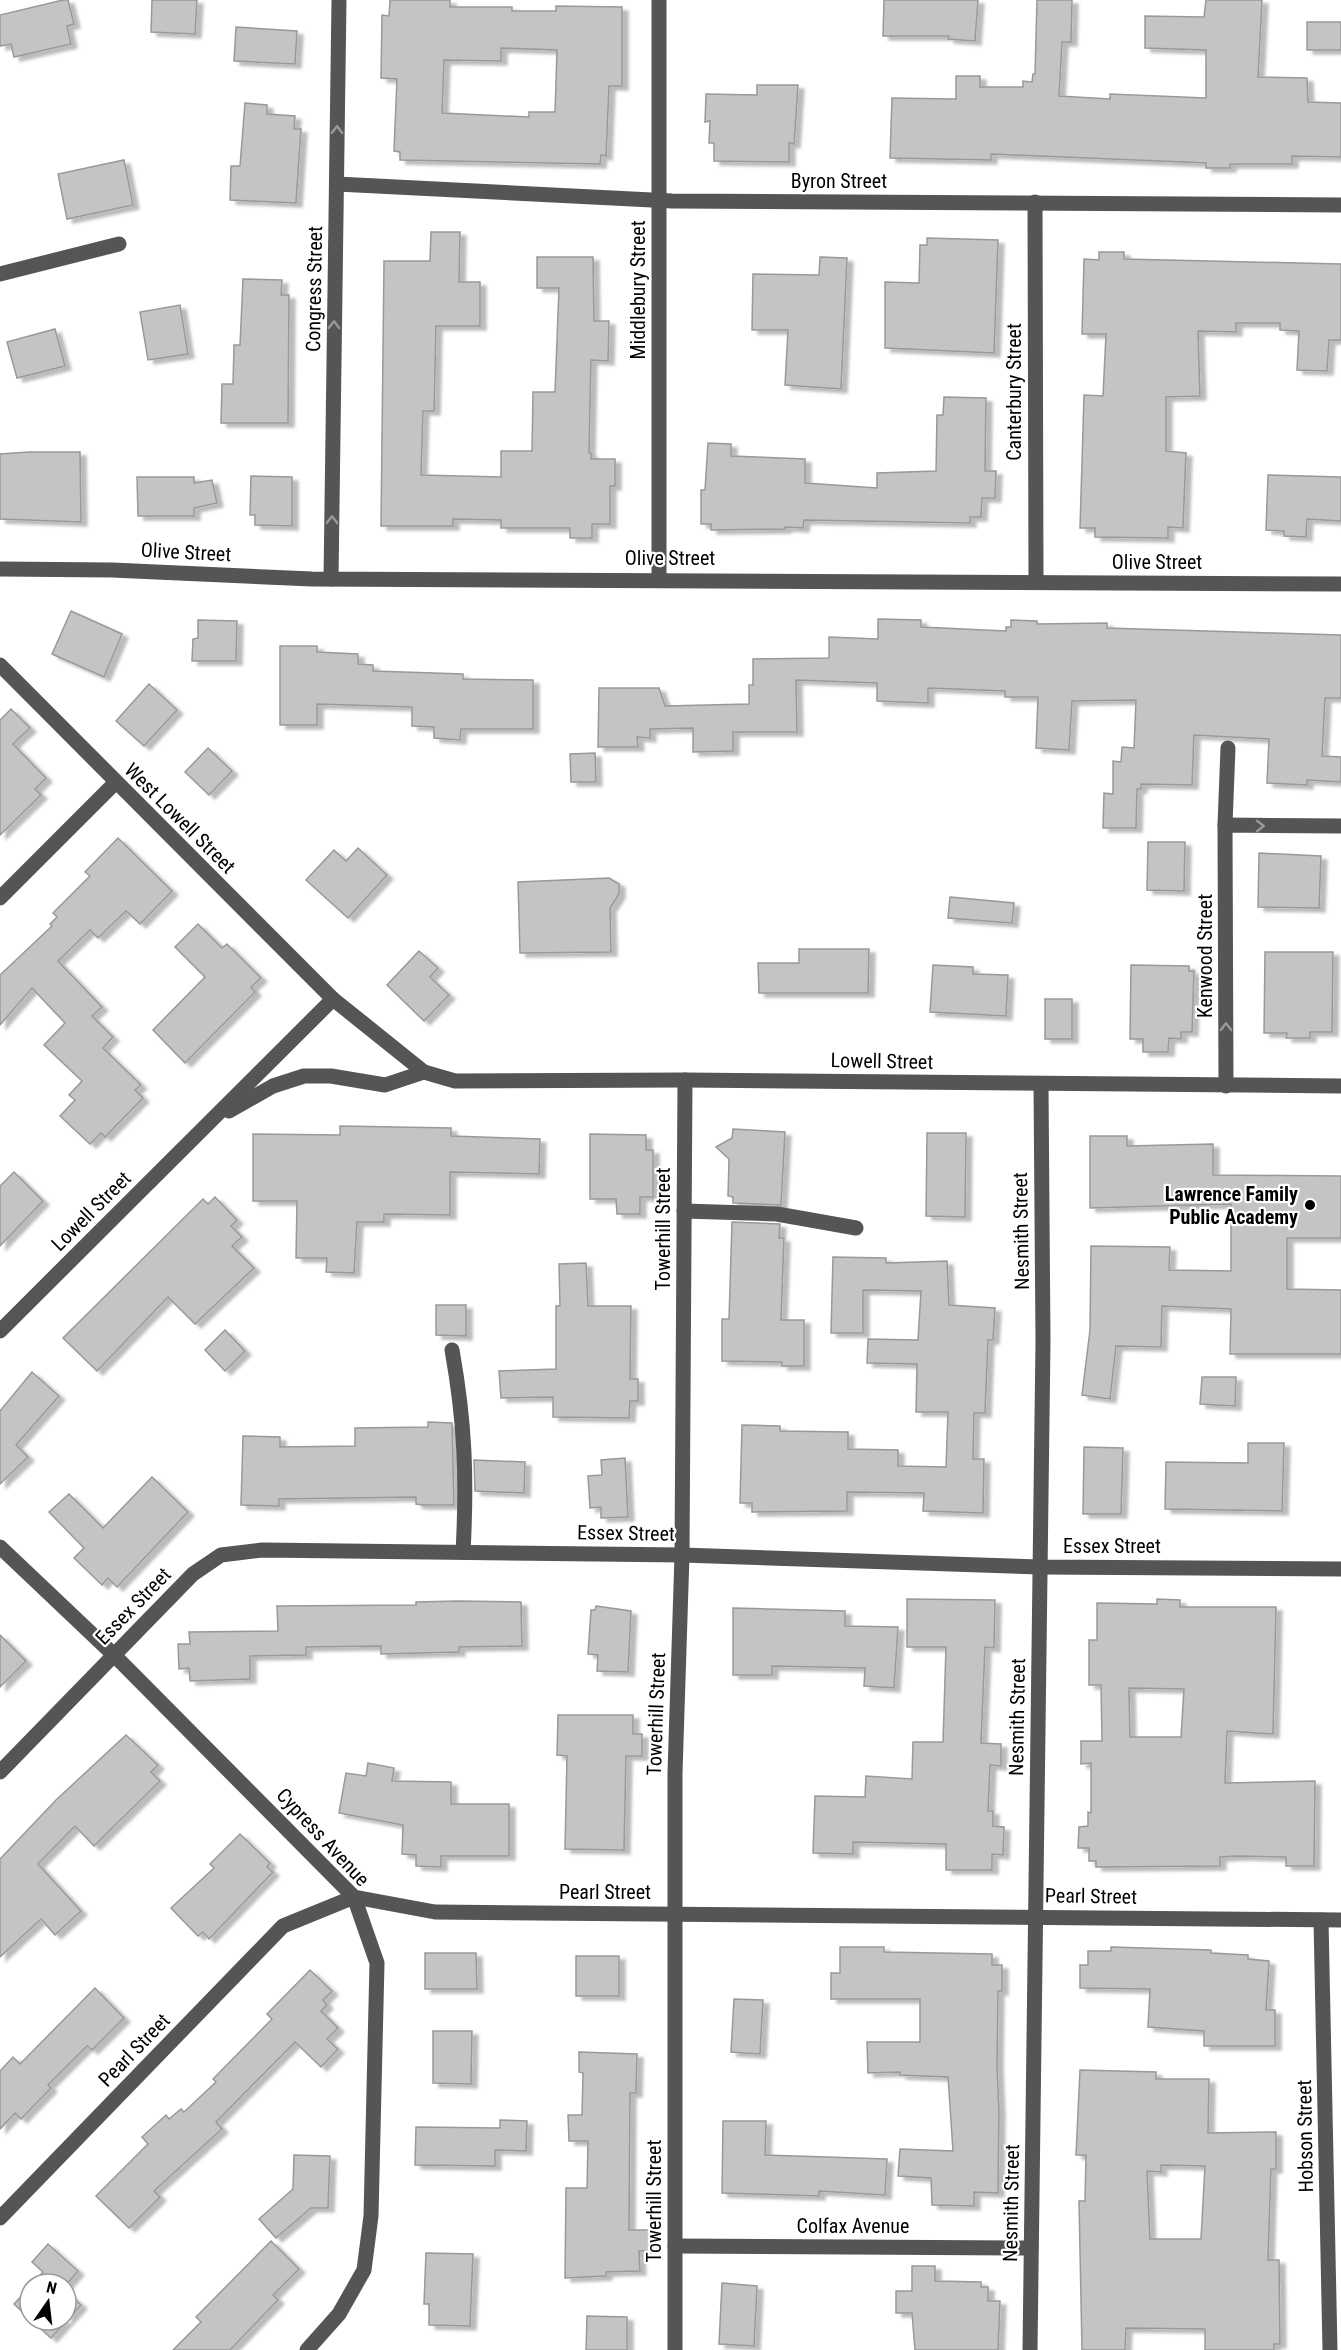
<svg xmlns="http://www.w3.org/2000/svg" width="1341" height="2350" font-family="'Roboto Condensed',sans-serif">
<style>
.building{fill:#c4c4c4;stroke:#999;stroke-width:1.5;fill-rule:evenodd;filter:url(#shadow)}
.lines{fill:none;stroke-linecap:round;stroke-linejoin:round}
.minor{stroke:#555;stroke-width:15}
.oneway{stroke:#999}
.poi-dot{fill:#000;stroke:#fff;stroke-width:2}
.labels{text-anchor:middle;stroke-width:4.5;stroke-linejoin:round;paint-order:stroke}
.street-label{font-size:20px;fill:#000;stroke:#fff}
.poi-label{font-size:20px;font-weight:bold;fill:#000;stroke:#fff;text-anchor:end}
</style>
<defs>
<filter id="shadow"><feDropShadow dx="6" dy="4" stdDeviation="1.5" flood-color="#0004"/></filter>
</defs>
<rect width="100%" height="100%" fill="#fff"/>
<g class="building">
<path d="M63,0H68L74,24L67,26L71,44L14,57L11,44L0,46V15Z"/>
<path d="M152,0H197L195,34L151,32Z"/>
<path d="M390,0H450V7H512V11H556V6L622,7V86H609L606,156L601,155L600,164L400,160V152L394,151L397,79L381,78L382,15L389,16ZM501,48L557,50L555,112H529V117L442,113L444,60L501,61Z"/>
<path d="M884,0H978L975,41L948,39L949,36H883Z"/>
<path d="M1037,0H1072L1071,42H1062L1059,96L1110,99V94L1206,98V50L1145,48V16L1204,17L1206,0H1262L1258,77L1307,78L1308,102L1341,103V157L1292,156V164H1230V168H1206V163L991,154V160L890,158L892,98L956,99V76H980V87H1023V81L1032,82L1033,74H1035Z"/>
<rect x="1307" y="22" width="34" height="28"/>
<path d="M236,27L297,31L295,64L234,61Z"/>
<path d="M757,85H798L794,144L789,143V162L714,161V143H709L710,121L705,122L706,94L757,95Z"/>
<path d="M245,103L267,105V114L295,116L294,129H301L296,203L230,200L231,166H240Z"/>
<path d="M124,160L133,205L67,219L58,174Z"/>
<path d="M431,232H460L459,282H480V326H436L434,411H423L421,475L501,477V451H532L533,392H555L559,288H537V257H593L594,321H609L608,361L591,360L589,453H591V459H615V486H610V524H592V538H570V528H501V520L453,519V526H381L384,261H430Z"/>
<path d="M927,238L998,240L994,353L885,348V282L919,283L920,245H927Z"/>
<path d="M1099,252H1124V259L1341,264V340H1329L1327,371L1297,370L1299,331L1280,330V323H1236V332L1198,331L1200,396L1166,397V451L1186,453L1183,528L1168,527V538L1095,537V528H1080L1084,395L1103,396L1106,334H1082L1084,259L1099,260Z"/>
<path d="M820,257L847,258L841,389L785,385L788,330H752L753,274L819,275Z"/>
<path d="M243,279L282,280L281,295H289L288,423H221L222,384H233L234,345H240Z"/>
<path d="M180,305L188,354L148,360L140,312Z"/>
<path d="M55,329L65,366L17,378L7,342Z"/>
<path d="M944,397L986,398L985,471H996L995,498H982L981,517H970V523L804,520L803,528L785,527V529L711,530V524H701V490H705L708,443L731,444V456L805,459V483L877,488V473L936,471L937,415H943Z"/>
<path d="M29,452H80L81,522L0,519V454Z"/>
<path d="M1268,475L1341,477V521L1307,519L1306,537L1284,536V531L1266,530Z"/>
<path d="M251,476L292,477V526L255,525V515H250Z"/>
<path d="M137,477H194V483L212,480L217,503L194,508V516H138Z"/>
<path d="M71,611L122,634L104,677L52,654Z"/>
<path d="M878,619L921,620V627L1006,631V627H1011V620L1037,621V624L1107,623V628L1341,635V698H1325L1322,756L1341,757V782L1307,780V785L1267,783L1269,739L1194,735L1192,785L1141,784V789H1137L1136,828H1103L1104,793L1113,794V761L1121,762L1122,747L1134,748L1136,700L1072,701L1069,750L1036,748L1038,697H1005V691L928,688V703L877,701V683L796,680L797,732H733V751L693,752V728L650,729V738L637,737L638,747H598L599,688H659L665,706L749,704V685H753V659L829,658V637L878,639Z"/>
<path d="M198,620L237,621L236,661H192L193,639L198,638Z"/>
<path d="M280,646H317V652L358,654V664L373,665V671L463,674V679L533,680V729H461L460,740L434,738V727L412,726V707L317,704V725H280Z"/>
<path d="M149,684L177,710L144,746L116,721Z"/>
<path d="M11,709L30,728L13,744L46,778L35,789L41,795L0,835V720Z"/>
<path d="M208,748L232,771L209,795L185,772Z"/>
<path d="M595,753L596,782H571L570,754Z"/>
<path d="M118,838L172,891L140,924L126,911L98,938L90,930L58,961L102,1007L92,1016L113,1037L103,1048L141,1085L135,1090L143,1098L105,1137L101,1133L90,1144L60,1116L75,1100L69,1095L82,1081L44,1045L65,1023L32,988L0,1025V975L52,926L50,924L57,917L53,913L90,876L85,872Z"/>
<path d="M1148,842H1185L1184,891L1147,890Z"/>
<path d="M358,848L387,875L348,918L306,880L334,850L346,861Z"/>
<path d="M1259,853L1321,856L1319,908L1258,907Z"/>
<path d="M609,878L619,884V894L610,908L611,952L520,953L518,882Z"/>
<path d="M950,897L1014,903L1012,923L948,918Z"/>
<path d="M198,924L222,948L227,944L261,978L251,987L255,992L185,1063L153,1030L205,977L175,947Z"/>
<path d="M799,949H869L868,993H759L758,963H799Z"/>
<path d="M419,951L438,968L430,977L449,995L424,1021L387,985Z"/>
<path d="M1265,952H1333L1332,1032H1310V1038H1286L1287,1033H1264Z"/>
<path d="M933,965L973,967V974L1008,975L1006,1016L930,1012Z"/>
<path d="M1131,965L1189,966V971H1194L1192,1032H1181V1039L1169,1038L1168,1052H1143V1039H1130Z"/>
<rect x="1045" y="999" width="27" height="40"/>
<path d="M340,1126L451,1128V1136L540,1139L539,1174L450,1172V1215L384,1214V1222H357L354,1273L326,1272L327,1258H296L297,1201H253V1134L340,1135Z"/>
<path d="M733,1129L785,1132L781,1205L733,1203V1197L728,1196L729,1159L716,1147L732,1138Z"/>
<path d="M927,1133H966L965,1217L926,1216Z"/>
<path d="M590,1134L646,1135V1150H653V1197H640V1214H617L616,1199H590Z"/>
<path d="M1090,1136H1127V1146L1213,1144V1175L1341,1176V1238H1287V1289L1341,1290V1354H1230L1231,1309L1162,1306L1161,1347L1116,1346L1110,1399L1082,1395L1090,1330L1091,1246L1170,1247L1169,1270L1231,1271V1204L1090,1208Z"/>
<path d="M14,1172L43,1201L0,1246V1186Z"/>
<path d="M215,1197L237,1220L231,1226L242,1237L232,1246L254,1268L195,1324L168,1297L97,1371L63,1338L203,1199L208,1204Z"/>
<path d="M732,1222L780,1224L779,1238H784L781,1320H804V1366H782V1362L722,1361V1319H729Z"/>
<path d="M833,1257L886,1258V1263L947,1261L949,1305L995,1308L993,1340H988L985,1413H974L973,1459H984L983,1513L923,1511L924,1493L847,1492V1511L752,1512V1503H740L742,1425L780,1426V1431L848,1432V1449L898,1450V1466L946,1467L948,1412H916L917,1364L867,1363L868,1339L918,1340L921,1291L863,1290V1333H831Z"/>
<path d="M586,1263L588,1306H631L630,1379H638V1401H630L629,1418L553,1417V1397L501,1398L499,1371L556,1369V1306H560L559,1264Z"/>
<path d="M436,1305H466V1336L436,1335Z"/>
<path d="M225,1330L245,1351L225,1371L205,1350Z"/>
<path d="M32,1372L59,1396L16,1445L28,1457L0,1484V1411Z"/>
<path d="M1202,1377H1236L1235,1406L1200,1404Z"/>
<path d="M428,1422L452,1423L454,1505H423L416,1504V1497L279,1499V1506L241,1505L243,1436L280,1437V1447L355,1446V1428L428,1427Z"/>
<path d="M1248,1443H1284L1282,1511L1165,1509L1166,1462L1248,1463Z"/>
<path d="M1084,1447L1123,1448L1121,1514H1083Z"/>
<path d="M625,1458L628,1517L601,1518V1507L590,1508L588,1476L602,1475L601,1460Z"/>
<path d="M474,1460L525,1462L524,1493L475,1491Z"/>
<path d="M152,1477L188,1512L117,1587L108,1578L102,1585L74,1558L84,1548L49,1512L69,1494L103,1528Z"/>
<path d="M907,1599L995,1600L994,1648L985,1647L981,1743L1001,1744V1766L990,1765L988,1811H993V1826L1004,1827L1003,1855L992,1854V1870H946V1844L853,1842V1854L813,1853L815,1796L865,1797L866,1776L912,1779L913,1742H943L946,1647H907Z"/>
<path d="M1157,1599L1180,1600V1607H1276L1273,1734L1227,1731L1225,1783L1315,1781L1314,1866H1286V1857L1238,1856L1220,1857V1866L1096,1867V1861H1089V1848H1078L1079,1827L1088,1826V1812L1091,1813V1763L1081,1764V1741H1102L1101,1685H1089V1640H1097V1603L1157,1604ZM1129,1688L1184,1689L1181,1737H1130Z"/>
<path d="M458,1601L521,1602L522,1646L459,1647V1652L381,1654V1646L306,1647V1655L250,1656V1679L190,1681L189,1668L179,1669L178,1644H190L189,1632L278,1631L277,1606L416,1605V1602Z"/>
<path d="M596,1606L631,1611L628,1672L597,1671L598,1655L588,1654L591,1610H595Z"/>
<path d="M733,1608L845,1611V1626L898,1627L894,1688L864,1686L865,1668L772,1666V1675H733Z"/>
<path d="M0,1635L26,1661L0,1687Z"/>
<path d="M558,1715H633V1734H642V1756H626L624,1850L565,1849L567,1756L557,1755Z"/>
<path d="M126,1735L158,1765L151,1772L160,1781L94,1846L75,1826L38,1864L81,1911L55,1935L41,1919L0,1957V1859L56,1800Z"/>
<path d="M368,1763L394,1768L392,1781L451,1782V1804H509V1856H441V1867L416,1866V1855L402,1854L403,1825L339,1813L346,1773L366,1776Z"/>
<path d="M240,1834L270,1863L267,1867L273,1872L209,1939L203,1932L198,1936L171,1908L214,1868L210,1864Z"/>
<path d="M840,1947H884V1952L992,1954V1965H1002V1991H998L997,2066L999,2112L998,2193L974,2192V2206L932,2205L931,2178L898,2176L900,2149L953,2151L948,2077L900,2075V2072L868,2073L867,2042H920V1999H831V1973H840Z"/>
<path d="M1111,1947L1211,1950V1953L1248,1955V1959L1269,1961L1266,2010H1275V2046H1204V2031L1148,2027L1150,1989L1080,1988V1965H1088V1951H1111Z"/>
<path d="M425,1953H476L477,1989H425Z"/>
<rect x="576" y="1956" width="43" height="40"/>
<path d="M310,1970L332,1991L323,2000L327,2005L321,2011L338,2028L327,2039L338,2049L321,2067L295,2042L216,2122L222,2129L154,2191L160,2197L129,2228L96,2196L148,2144L142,2137L166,2115L169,2119L181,2109L184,2112L216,2082L213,2079L272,2019L267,2014Z"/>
<path d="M95,1988L124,2018L92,2050L87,2046L48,2085L51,2088L21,2119L15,2113L0,2129V2071L13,2057L20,2064Z"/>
<path d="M734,1999L763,2000L760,2054L731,2052Z"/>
<path d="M433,2031H472L471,2084L433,2083Z"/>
<path d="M579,2052L637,2054L636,2093H630L629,2230H650L651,2251H639L640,2271L606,2272V2276L565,2278L566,2188H587L588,2141H569L568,2115H582L583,2073L579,2072Z"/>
<path d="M1080,2070L1156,2072V2079H1209L1208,2133L1276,2132V2169H1271L1268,2260H1279L1280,2344H1274V2350H1205V2329L1126,2328L1125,2350H1082L1079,2201H1085L1086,2155H1076ZM1161,2165L1205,2166L1201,2239H1150L1147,2171L1161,2172Z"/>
<path d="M500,2120L527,2121L526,2151L495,2150V2166L415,2165L416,2127L500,2128Z"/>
<path d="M723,2121H766L765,2155L887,2159L885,2195L819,2191V2196L722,2193Z"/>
<path d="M294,2155L330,2156L328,2208H311L276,2238L259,2219L293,2189Z"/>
<path d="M271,2241L299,2269L273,2295L278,2300L230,2350H173L201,2322L196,2317Z"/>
<path d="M48,2244L78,2271L66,2285L32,2284L43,2272L32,2262Z"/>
<path d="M426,2253L473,2254L470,2326L429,2325V2304H424Z"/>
<path d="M912,2266H935V2281L981,2282V2287H988V2301H1000L998,2350H915L912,2313H896V2291H912Z"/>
<path d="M722,2283L757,2286L754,2346L719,2344Z"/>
<path d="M30,2287V2319L14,2304Z"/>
<path d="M66,2291L81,2305L51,2338L31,2320H66Z"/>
<path d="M587,2316L627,2317V2350H586Z"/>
</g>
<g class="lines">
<g class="minor">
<path d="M337,184L672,201L1341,205"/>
<path d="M1035,202L1036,582"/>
<path d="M0,274L119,244"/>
<path d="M0,569L112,570L312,579L1341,584"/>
<path d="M331,579L339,0"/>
<path d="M659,579V0"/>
<path d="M0,665L333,999"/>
<path d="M1225,825L1228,748"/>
<path d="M0,898L115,783"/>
<path d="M1226,1086L1225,825L1341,826"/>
<path d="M229,1111L273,1086L304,1076H331L385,1085L424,1072"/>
<path d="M684,1211L777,1214L856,1228"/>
<path d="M0,1331L333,999L424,1072L455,1081L685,1080L1341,1086"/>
<path d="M452,1350C465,1422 467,1479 463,1552"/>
<path d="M0,1547L114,1655L354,1897L377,1963L371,2216L364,2270L339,2314L307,2350"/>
<path d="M0,1772L193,1574L221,1555L262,1550L682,1555L1040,1567L1341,1569"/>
<path d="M1321,1920L1330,2350"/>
<path d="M0,2218L283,1926L354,1897L435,1912L1341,1920"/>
<path d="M675,2246L1031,2248"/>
<path d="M675,2350V1773L682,1555L685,1080"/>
<path d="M1030,2350L1043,1341L1041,1084"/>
</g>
</g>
<defs><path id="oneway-chevron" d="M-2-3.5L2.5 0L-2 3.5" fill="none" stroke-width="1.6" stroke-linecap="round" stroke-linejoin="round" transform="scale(1.5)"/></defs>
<g class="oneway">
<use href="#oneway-chevron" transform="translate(337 130) rotate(-89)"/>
<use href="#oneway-chevron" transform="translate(334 325) rotate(-89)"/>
<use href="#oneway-chevron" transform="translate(332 520) rotate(-89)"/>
<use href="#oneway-chevron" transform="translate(1260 826)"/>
<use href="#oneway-chevron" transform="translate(1226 1027) rotate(-90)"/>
</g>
<circle class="poi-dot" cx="1310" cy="1205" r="6"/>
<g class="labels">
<g class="street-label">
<text x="839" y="188">Byron Street</text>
<text transform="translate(314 289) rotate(-89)" y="7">Congress Street</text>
<text transform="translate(638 290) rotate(-90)" y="7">Middlebury Street</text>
<text transform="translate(1014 392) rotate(-90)" y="7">Canterbury Street</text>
<text transform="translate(186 552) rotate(3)" y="7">Olive Street</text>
<text x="670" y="565">Olive Street</text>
<text x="1157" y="569">Olive Street</text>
<text transform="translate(180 818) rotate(45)" y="7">West Lowell Street</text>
<text transform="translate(1205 956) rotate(-90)" y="7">Kenwood Street</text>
<text transform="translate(882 1061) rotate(1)" y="7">Lowell Street</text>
<text transform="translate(91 1211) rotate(-45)" y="7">Lowell Street</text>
<text transform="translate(663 1229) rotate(-90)" y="7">Towerhill Street</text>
<text transform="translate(1021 1231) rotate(-91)" y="7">Nesmith Street</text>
<text transform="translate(626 1533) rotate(1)" y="7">Essex Street</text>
<text x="1112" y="1553">Essex Street</text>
<text transform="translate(133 1606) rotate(-46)" y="7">Essex Street</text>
<text transform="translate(656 1714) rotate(-88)" y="7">Towerhill Street</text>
<text transform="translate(1017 1717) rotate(-89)" y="7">Nesmith Street</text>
<text transform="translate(323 1837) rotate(47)" y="7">Cypress Avenue</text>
<text x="605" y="1899">Pearl Street</text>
<text transform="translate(1091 1896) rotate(1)" y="7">Pearl Street</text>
<text transform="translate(134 2050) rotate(-46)" y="7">Pearl Street</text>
<text transform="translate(1305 2136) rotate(-91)" y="7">Hobson Street</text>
<text transform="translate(654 2201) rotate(-90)" y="7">Towerhill Street</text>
<text transform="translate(1011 2203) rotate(-89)" y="7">Nesmith Street</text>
<text x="853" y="2233">Colfax Avenue</text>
</g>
<g class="poi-label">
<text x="1298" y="1201">Lawrence Family<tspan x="1298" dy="23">Public Academy</tspan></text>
</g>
</g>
<g transform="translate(48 2302) rotate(14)"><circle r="28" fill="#ffffff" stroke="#999999" stroke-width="1.5"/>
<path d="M0-4.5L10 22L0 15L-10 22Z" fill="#000000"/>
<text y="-9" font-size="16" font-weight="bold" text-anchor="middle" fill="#000000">N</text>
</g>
</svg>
